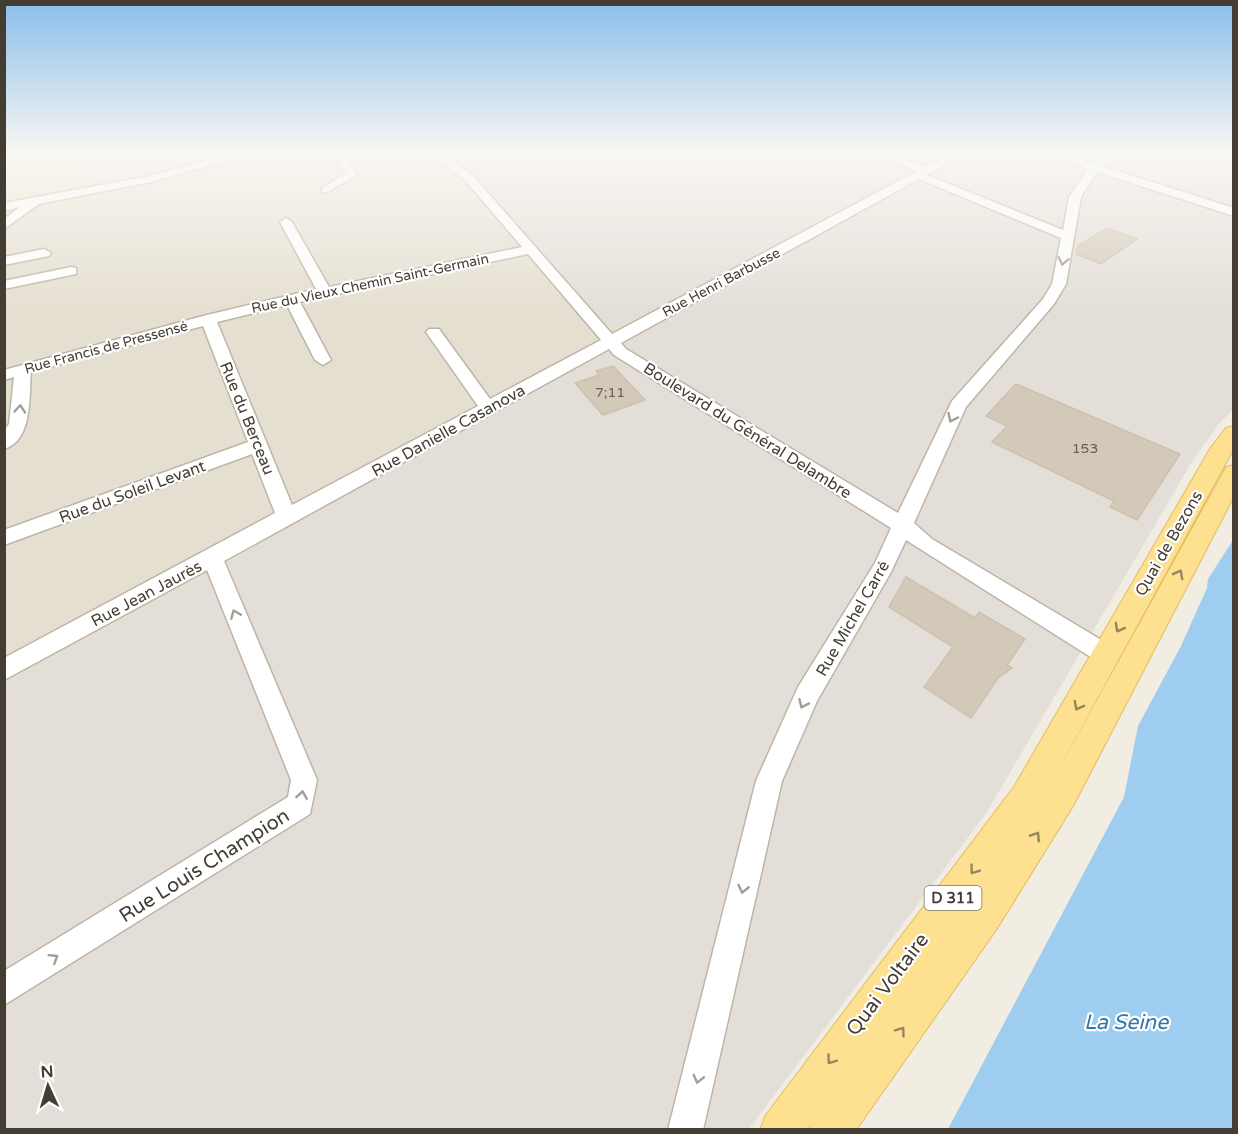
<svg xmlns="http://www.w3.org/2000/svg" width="1238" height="1134" font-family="'Varela Round',sans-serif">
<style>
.residential{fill:#e5dfd1}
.industrial{fill:#e3ded8}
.education{fill:#ebe3cd}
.water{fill:#9ecdef}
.building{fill:#d3c9b9;stroke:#cdc1ac;stroke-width:1.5}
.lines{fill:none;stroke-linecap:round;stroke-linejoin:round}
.minor-casing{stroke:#bdb5a6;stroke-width:3}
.major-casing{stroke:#e2bd60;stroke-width:2}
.minor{fill:#fff;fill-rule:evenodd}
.major{fill:#fde090;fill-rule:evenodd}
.oneway{stroke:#a19e99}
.oneway2{stroke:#97865d}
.labels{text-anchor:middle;stroke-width:4.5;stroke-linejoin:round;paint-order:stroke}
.far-street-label{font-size:14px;fill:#433d33;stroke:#fff}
.number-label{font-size:14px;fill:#676054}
.shield{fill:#fff;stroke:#7b7770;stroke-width:1.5}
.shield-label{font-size:15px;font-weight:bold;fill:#433d33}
.street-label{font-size:16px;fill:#433d33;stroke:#fff}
.near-street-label{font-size:20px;fill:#433d33;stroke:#fff}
.near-water-label{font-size:21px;font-style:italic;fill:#2e76ad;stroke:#fff}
</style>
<rect width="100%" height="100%" fill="#f1ede3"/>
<path class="residential" d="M5,153H970L607,352L459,430L199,578L5,684Z"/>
<g class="industrial">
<path d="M445,153H870L912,171L703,282L704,284L615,329L605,324L477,176Z"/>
<path d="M970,153H1233V409L1219,424L1193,460L987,812L749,1129L5,1130V684L199,578L459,430L607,352Z"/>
</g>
<path class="education" d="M65,153H73L78,170L24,181L27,199L5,202V165Z"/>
<path class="water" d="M1233,540V1129H948L1124,797L1138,726L1181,646L1207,588L1208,579Z"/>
<g class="building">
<path d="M1107,228L1137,239L1101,264L1076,254L1078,246Z"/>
<path d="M613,366L645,400L603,415L575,383L599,375L596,371Z"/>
<path d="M1016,384L1180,454L1137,520L1110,507L1114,501L992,442L1007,426L986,416Z"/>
<path d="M906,577L975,618L979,612L1025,639L1007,665L1012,668L998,678L971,718L924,687L953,647L889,607Z"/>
</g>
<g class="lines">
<defs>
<g id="minor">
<path d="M235,153H255L151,182L39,204L4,229V219L20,207L4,211V203L149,176Z"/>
<path d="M331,153H342L358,174L326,193L322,192V188L346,173Z"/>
<path d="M430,153H442L473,176L612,334L917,171L874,153H889L925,167L951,153H964L927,175L1063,230L1069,197L1088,169L1044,153H1060L1093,163L1104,153H1115L1102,166L1234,208V216L1097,172L1081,197L1066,284L1054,304L966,407L914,523L932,539L1113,647L1117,654L1113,661L1105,664L1097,661L906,540L891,572L817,701L782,781L703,1130H668L756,781L798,687L875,563L891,528L614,355L609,349L224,561L317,780L310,814L4,1005V971L288,797L291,780L207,570L4,680V658L275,513L252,454L4,545V530L248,442L203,326L31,372C29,395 33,441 4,449V430L9,424L14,377L4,380V370L203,316L316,289L280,222L286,218L292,222L329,287L522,247L465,180ZM919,179L1061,238L1052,284L1043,299L952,401L898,513L626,349L621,343ZM528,254L601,340L490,399L439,329H429L426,332L478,406L292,505L217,322L287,305L315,360L323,365L331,360L300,302Z"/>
<path d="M44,249L51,253L49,256L4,265V257Z"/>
<path d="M71,267L76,268V274L4,289V281Z"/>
</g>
<path id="major" d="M1234,426V448L1050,785L1223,473L1226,467L1234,465V496L1073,806L996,930L856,1130H809L811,1124L807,1130H760L766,1115L1014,787L1210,449L1226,428Z"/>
</defs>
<use href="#minor" class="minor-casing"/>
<use href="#major" class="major-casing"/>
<use href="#minor" class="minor"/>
<use href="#major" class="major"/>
</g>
<defs><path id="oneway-chevron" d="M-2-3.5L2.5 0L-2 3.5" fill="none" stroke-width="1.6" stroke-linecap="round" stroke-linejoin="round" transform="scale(1.5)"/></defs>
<g class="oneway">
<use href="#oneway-chevron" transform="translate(1063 261) rotate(102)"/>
<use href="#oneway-chevron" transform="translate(20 409) rotate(-85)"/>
<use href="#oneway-chevron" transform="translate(952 418) rotate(115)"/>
<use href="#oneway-chevron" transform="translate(235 614) rotate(-113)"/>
<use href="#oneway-chevron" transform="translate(803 704) rotate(114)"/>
<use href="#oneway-chevron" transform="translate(302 795) rotate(-81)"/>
<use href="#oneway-chevron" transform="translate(743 889) rotate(103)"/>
<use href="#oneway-chevron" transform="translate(54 958) rotate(-32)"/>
<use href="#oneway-chevron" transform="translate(698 1079) rotate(104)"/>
</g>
<g class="oneway2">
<use href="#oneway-chevron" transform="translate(1179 574) rotate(-62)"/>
<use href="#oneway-chevron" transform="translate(1119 628) rotate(119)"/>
<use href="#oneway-chevron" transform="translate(1078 706) rotate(118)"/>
<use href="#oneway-chevron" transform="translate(1036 836) rotate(-57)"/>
<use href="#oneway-chevron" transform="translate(974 870) rotate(126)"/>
<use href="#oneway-chevron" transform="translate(901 1031) rotate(-54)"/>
<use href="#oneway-chevron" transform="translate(831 1060) rotate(126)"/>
</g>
<linearGradient id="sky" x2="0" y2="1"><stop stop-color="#8abeeb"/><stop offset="0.49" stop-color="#f9f7f2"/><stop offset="1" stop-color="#f9f7f2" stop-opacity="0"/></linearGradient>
<rect width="1238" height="312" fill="url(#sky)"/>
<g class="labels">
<g class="far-street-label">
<text transform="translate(721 282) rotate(-28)" y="5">Rue Henri Barbusse</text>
<text transform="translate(370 283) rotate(-12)" y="5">Rue du Vieux Chemin Saint-Germain</text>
<text transform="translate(106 347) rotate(-15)" y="5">Rue Francis de Pressensé</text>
</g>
<g class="number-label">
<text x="610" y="397">7;11</text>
<text x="1085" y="453">153</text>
</g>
<rect class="shield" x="924.5" y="886" width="57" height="24" rx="4.5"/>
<g class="shield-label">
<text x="953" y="903">D 311</text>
</g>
<g class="street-label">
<text transform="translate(248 418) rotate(68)" y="6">Rue du Berceau</text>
<text transform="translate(448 430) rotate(-29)" y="6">Rue Danielle Casanova</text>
<text transform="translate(748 430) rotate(32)" y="6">Boulevard du Général Delambre</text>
<text transform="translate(132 491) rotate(-20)" y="6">Rue du Soleil Levant</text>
<text transform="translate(1168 543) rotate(-60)" y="6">Quai de Bezons</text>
<text transform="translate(146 593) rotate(-28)" y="6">Rue Jean Jaurès</text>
<text transform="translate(852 618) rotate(-60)" y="6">Rue Michel Carré</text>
</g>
<g class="near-street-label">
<text transform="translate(204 865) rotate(-32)" y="7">Rue Louis Champion</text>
<text transform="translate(887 984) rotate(-53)" y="7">Quai Voltaire</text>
</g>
<g class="near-water-label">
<text x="1126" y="1029">La Seine</text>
</g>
</g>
<rect width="1238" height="1134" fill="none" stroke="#433d33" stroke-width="12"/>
<g transform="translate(48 1086) rotate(356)" stroke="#ffffff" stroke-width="4.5" paint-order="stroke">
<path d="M0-4.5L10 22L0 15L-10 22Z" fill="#433d33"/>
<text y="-9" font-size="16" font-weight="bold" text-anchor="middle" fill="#433d33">N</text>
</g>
</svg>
